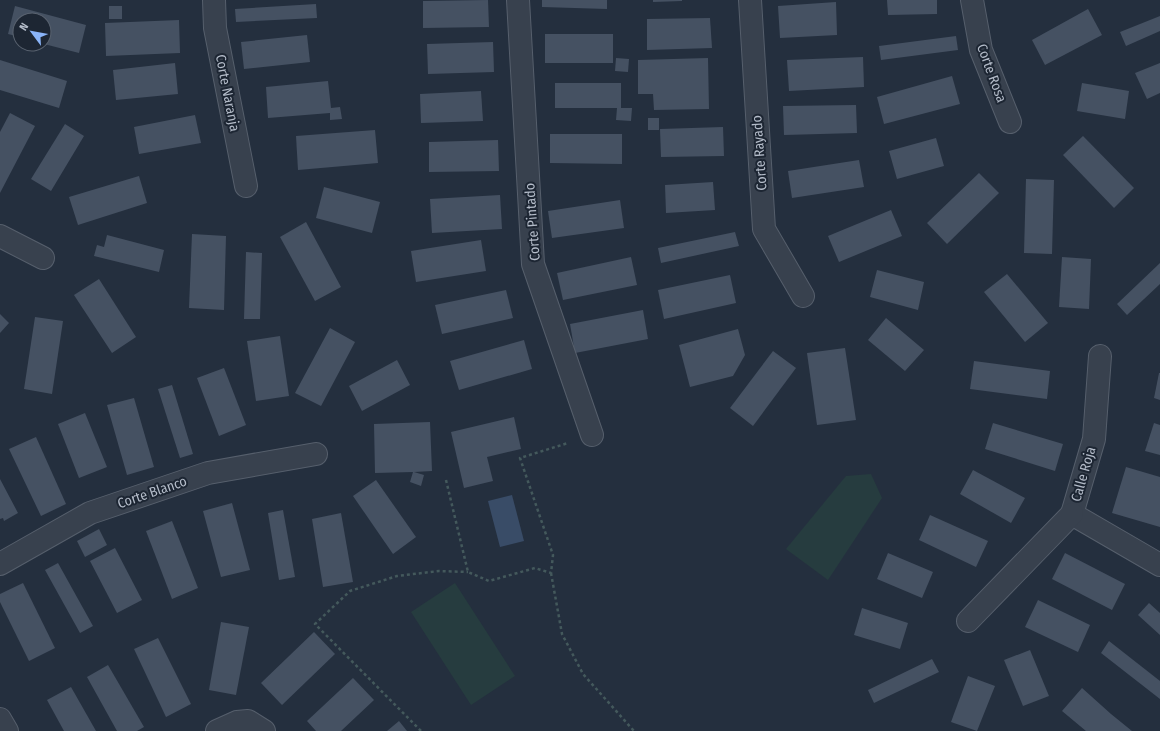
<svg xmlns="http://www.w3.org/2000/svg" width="1160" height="731" font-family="'Fira Sans Condensed',sans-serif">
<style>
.green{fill:#263c3f}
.water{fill:#394c67}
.building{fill:#455162}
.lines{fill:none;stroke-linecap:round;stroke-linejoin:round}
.minor-casing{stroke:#565f6c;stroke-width:24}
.path{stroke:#44595c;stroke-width:2.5;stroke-dasharray:3 3;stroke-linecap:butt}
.minor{stroke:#38414e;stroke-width:22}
.labels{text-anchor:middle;stroke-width:4;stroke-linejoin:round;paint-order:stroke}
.street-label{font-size:14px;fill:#b4bcc9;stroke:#1d2633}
</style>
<rect width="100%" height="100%" fill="#242f3e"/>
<g class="green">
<path d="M871,474L882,498L828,580L786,549L846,476Z"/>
<path d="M455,583L515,676L471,705L411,612Z"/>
</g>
<path class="water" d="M512,495L524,541L500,547L488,501Z"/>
<g class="building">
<path d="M488,0L489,27L423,28V1Z"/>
<path d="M542,0H607V9L542,7Z"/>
<path d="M653,0H682V1L653,2Z"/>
<path d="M887,0H937V14L888,15Z"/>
<path d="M836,2L837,35L780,38L778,6Z"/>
<path d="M316,4L317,18L236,22L235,9Z"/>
<path d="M15,6L86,25L79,53L44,44V20H20V37L8,34Z"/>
<rect x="109" y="6" width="13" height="13"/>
<path d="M1088,9L1102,35L1045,65L1032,40Z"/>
<path d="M1160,16V31L1126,46L1120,32Z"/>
<path d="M710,18L712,48L647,50V19Z"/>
<path d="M179,20L180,53L106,56L105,23Z"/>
<rect x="545" y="34" width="68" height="29"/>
<path d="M307,35L310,62L244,69L241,42Z"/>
<path d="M956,36L958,50L881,60L879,46Z"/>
<path d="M493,42L494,72L428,74L427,44Z"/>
<path d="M863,57L864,87L789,91L787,60Z"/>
<path d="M616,58L629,59L628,72L615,71Z"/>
<path d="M708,58L709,109L654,110L653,94H638V60Z"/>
<path d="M0,60L67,81L59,108L0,90Z"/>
<path d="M175,63L178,94L116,100L113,70Z"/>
<path d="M1160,63V93L1147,99L1135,73Z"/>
<path d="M952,76L960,104L884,124L877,97Z"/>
<path d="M328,81L331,108L340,107L342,119L330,120V113L268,118L266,87Z"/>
<path d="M555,83H621V108H632L631,121L616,120L617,108H555Z"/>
<path d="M1082,83L1129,91L1125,119L1077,111Z"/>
<path d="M481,91L483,121L421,123L420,94Z"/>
<path d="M856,105L857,133L784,135L783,106Z"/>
<path d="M10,113L35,126L0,193V132Z"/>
<path d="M195,115L201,143L139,154L134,127Z"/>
<rect x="648" y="118" width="11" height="12"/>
<path d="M65,124L84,136L51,191L31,179Z"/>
<path d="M723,127L724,156L661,157L660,129Z"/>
<path d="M375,130L378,163L298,170L296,136Z"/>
<path d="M550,134H622V164L550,163Z"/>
<path d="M1083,136L1134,188L1114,208L1063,155Z"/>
<path d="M936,138L944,166L897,179L889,151Z"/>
<path d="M498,140L499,171L429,172V142Z"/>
<path d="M859,160L864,187L792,198L788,171Z"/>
<path d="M979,173L999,193L947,244L927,223Z"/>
<path d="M139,176L147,203L78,225L69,197Z"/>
<path d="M1026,179L1054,180L1052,254L1024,253Z"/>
<path d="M713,182L715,210L666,213L665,185Z"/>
<path d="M324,187L380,202L372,233L316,218Z"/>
<path d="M500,195L502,229L432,233L430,199Z"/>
<path d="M620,200L624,228L552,238L548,211Z"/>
<path d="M891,210L902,236L839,262L828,236Z"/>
<path d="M306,222L341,287L315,301L280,237Z"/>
<path d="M735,232L739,246L661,263L658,248Z"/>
<path d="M192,234L226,236L224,310L189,308Z"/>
<path d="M107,235L164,250L159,272L94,256L97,245L104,247Z"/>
<path d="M481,240L486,271L416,282L411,251Z"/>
<path d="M246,252L262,253L260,319H244Z"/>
<path d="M631,257L637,285L563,300L557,273Z"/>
<path d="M1062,257L1091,259L1089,309L1059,307Z"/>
<path d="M1160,263V284L1127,315L1117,304Z"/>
<path d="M877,270L924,282L918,310L870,297Z"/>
<path d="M1007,274L1048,323L1025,342L984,292Z"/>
<path d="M730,275L736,303L664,319L658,290Z"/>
<path d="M99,279L136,337L112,353L74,295Z"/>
<path d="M506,290L513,318L442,334L435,305Z"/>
<path d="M643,310L648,339L575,353L570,324Z"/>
<path d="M0,314L9,323L0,333Z"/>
<path d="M35,317L63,321L52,394L24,389Z"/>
<path d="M886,318L924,350L905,371L868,340Z"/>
<path d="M330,328L355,342L321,406L295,393Z"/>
<path d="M738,329L745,355L733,376L690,387L679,345Z"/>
<path d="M280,336L289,396L256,401L247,341Z"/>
<path d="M524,340L532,369L459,390L450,361Z"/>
<path d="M845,348L856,420L817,425L807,353Z"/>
<path d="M773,351L796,368L753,426L730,408Z"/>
<path d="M397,360L410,385L362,411L349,386Z"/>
<path d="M974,361L1050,371L1047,399L970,389Z"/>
<path d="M224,368L246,425L219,436L197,378Z"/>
<path d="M1159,373H1160V400L1154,398Z"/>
<path d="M172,385L193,454L180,458L158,389Z"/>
<path d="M134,398L154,467L127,475L107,405Z"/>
<path d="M85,413L107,467L79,478L58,424Z"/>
<path d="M514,417L521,449L487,457L493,481L464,488L451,432Z"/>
<path d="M430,422L432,471L414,472L424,475L421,486L410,482L413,472L375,473L374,424Z"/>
<path d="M993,423L1063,444L1055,471L985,449Z"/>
<path d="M1154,423L1160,425V455L1145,451Z"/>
<path d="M36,437L66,504L41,516L9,449Z"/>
<path d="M1126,467L1160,477V527L1112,513Z"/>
<path d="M973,470L1025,498L1011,523L960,494Z"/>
<path d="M0,479L18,513L4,521L3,518L0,519Z"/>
<path d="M376,480L416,537L393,554L353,496Z"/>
<path d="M232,503L250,570L221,577L203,511Z"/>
<path d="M283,510L295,577L279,580L268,513Z"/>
<path d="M341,513L353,582L323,587L312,519Z"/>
<path d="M930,515L988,541L976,567L919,540Z"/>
<path d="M172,521L198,588L172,599L146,531Z"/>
<path d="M99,529L107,545L85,557L77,541Z"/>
<path d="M115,548L142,600L117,613L90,561Z"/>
<path d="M888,553L933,572L922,598L877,579Z"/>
<path d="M1065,553L1125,584L1112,610L1052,579Z"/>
<path d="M58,563L93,626L80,633L45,570Z"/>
<path d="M23,583L55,648L29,661L0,602V594Z"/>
<path d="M1038,600L1090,625L1078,652L1025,627Z"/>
<path d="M1149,603L1160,613V635L1138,615Z"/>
<path d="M862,608L908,623L900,649L854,635Z"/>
<path d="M221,622L249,627L236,695L209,690Z"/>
<path d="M314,632L335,654L282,705L261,683Z"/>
<path d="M158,638L191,704L166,717L134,649Z"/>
<path d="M1109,641L1160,681V699L1101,653Z"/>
<path d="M1030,650L1049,696L1023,706L1004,660Z"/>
<path d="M932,659L939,672L874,703L868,690Z"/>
<path d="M108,665L144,727L137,731H117L87,677Z"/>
<path d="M968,676L995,686L977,731L951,722Z"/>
<path d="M353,678L374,700L341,731H316L307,721Z"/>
<path d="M71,687L96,731H64L47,700Z"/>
<path d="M1082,688L1111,714L1132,731H1086L1062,711Z"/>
<path d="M399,721L407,731H387Z"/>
</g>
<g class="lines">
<defs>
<g id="minor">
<path d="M214,0L215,28L246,186"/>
<path d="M518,0L533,264L592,435"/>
<path d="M750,0L764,229L803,296"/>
<path d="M972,0L981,50L1010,122"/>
<path d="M0,236L43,258"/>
<path d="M1100,356L1094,439L1072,514L1160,565"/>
<path d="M0,564L90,513L208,473L316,454"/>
<path d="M968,621L1072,514"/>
<path d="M0,719L7,731"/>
<path d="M217,731L237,722L248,721L264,731"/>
</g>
</defs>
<use href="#minor" class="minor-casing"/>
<g class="path">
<path d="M446,480L468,572L489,581L535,568L551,573L553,555L520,458L568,443"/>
<path d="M551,573L562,634L583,674L634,731"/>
<path d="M421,731L315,624L350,591L397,576L439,571L468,572"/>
</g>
<use href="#minor" class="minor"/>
</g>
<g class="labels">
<g class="street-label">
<text transform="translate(992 73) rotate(70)" y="5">Corte Rosa</text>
<text transform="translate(228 93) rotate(79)" y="5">Corte Naranja</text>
<text transform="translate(759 153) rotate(-94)" y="5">Corte Rayado</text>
<text transform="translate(532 222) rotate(-94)" y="5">Corte Pintado</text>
<text transform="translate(1083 474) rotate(-74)" y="5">Calle Roja</text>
<text transform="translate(152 492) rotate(-19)" y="5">Corte Blanco</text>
</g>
</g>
<g transform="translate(32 32) rotate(302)"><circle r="19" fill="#1d2633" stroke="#59626f"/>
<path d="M0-3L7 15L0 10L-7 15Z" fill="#8ab4f8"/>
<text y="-6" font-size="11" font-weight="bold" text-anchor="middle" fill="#b4bcc9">N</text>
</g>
</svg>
